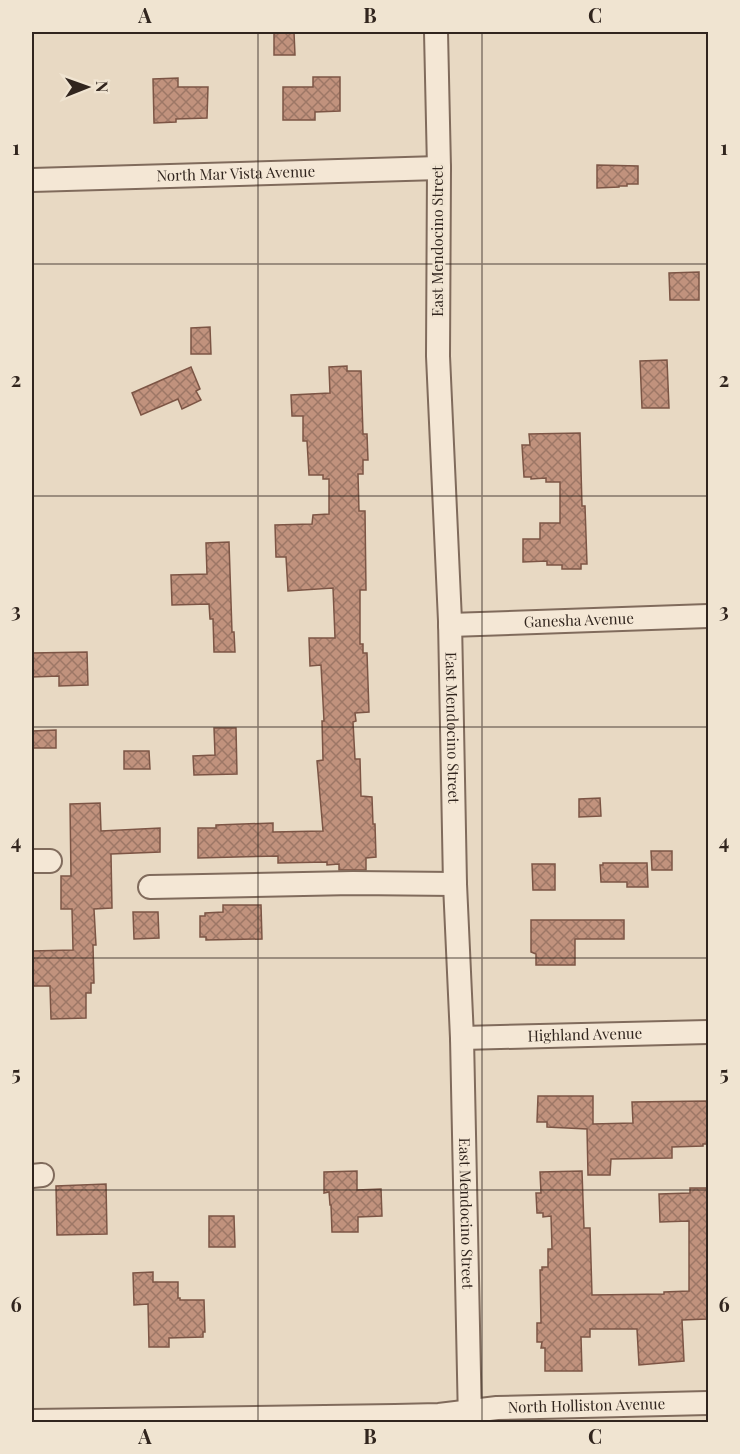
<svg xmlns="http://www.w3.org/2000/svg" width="740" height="1454" font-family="'Playfair Display',serif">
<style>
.building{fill:url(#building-cross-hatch);stroke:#7c5545;stroke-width:1.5}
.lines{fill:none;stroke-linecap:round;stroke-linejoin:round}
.minor-casing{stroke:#806b5c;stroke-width:26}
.minor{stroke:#f4e7d5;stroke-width:22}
.grid{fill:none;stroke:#31251e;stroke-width:1.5;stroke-opacity:0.55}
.labels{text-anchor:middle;stroke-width:5;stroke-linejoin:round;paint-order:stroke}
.street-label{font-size:15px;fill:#31251e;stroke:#f0e4d1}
.neatline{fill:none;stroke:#31251e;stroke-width:2}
.grid-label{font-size:20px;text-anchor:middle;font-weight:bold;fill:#31251e}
</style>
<defs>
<pattern id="building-cross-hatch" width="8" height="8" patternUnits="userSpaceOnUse" patternTransform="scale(1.5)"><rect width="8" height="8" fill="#c1927d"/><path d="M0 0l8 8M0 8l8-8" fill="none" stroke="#9d7766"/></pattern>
</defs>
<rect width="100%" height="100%" fill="#e8d9c3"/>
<g class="building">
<path d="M294,32L295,55H274V33Z"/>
<path d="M313,77H340V111L315,112V120H283V87H313Z"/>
<path d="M178,78V87H208L207,118L176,119V122L154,123L153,79Z"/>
<path d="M597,165L638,166V184H627V186H619V187L597,188Z"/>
<path d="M699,272V300H670L669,273Z"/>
<path d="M210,327L211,354H191V328Z"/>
<path d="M667,360L669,408H642L640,361Z"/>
<path d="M347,366V371H361L363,434H367L368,460H363V474H358L359,511H365L366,590H360V644H363V653H367L369,712L355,713L356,721L353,722L355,759H360L361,796L372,797L373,824H375L376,857L366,858V870H339V864L327,865V862L278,863V856L198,858V828H216V825L273,823V832L323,831L317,761L323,760L322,721H324L321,665L310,666L309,638H335L333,588L288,591L286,557H276L275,525L312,524L313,515L329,514V479H323V475H309L307,441H303V416H292L291,395L330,393L329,367Z"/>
<path d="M191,367L200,389L196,391L201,400L182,409L178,399L141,415L132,393Z"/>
<path d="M580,433L582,506H585L587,564H581V569H562V565H547V561L523,562V539H540V523H560V482H546V478L531,479V477H524L522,445H530L529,434Z"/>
<path d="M229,542L232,632H234L235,652H214L213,619H210L209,604L172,605L171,575L207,574L206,543Z"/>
<path d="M87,652L88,685L59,686V676L32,677V653Z"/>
<path d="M214,728H236L237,774L194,775L193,756L215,755Z"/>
<path d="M56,730V748H32V731Z"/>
<path d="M124,751H149L150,769H124Z"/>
<path d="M600,798L601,816L579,817V799Z"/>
<path d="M100,803L101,831L160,828V852L111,854L112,908L94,909L96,945H93L94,983H91V993H86V1018L51,1019L50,986H32V951L73,950L72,909H61V876H71L70,804Z"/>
<path d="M651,851H672V870H652Z"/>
<path d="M603,863H647L648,887H627V882H601L600,865H603Z"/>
<path d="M532,864H555V890H533Z"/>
<path d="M223,905H261L262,939L206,940V937H200V916H205V913L223,912Z"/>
<path d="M133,912H158L159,938L134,939Z"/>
<path d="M531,920H624V939H575V965H536V954L531,952Z"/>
<path d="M538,1096H593V1124L633,1123L632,1102L708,1101V1144H703V1146L672,1147V1158L611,1159L610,1175H588L587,1129L547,1127V1122H537Z"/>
<path d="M357,1171V1190L381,1189L382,1216L358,1217V1232H332L331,1205H330L329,1192L324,1193V1172Z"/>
<path d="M582,1171L584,1228H590L592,1295L664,1294V1292L689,1291V1221L660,1222L659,1194L690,1193V1188H708V1317H707V1319L682,1320L684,1361L639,1365L637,1329H590V1337H581L582,1371H545V1348H541L542,1342H537V1323H541L540,1270H542V1267H548V1249H552L551,1216L543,1217V1213H537L536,1193H541L540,1172Z"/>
<path d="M106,1184L107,1234L57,1235L56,1186Z"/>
<path d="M209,1216H234L235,1247H209Z"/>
<path d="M153,1272V1282H178V1298H180V1300H204L205,1332H203V1337L169,1338V1347H149L148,1304L134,1305L133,1273Z"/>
</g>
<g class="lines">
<defs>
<g id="minor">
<path id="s1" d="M436,32L439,168L438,356L450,621L455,884L462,1038L470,1422"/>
<path id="s2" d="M32,180L439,168"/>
<path id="s3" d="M450,625L708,616"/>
<path d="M32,861H50"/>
<path d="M150,887L353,883L455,884"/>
<path id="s4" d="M462,1038L708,1032"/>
<path d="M32,1176L42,1175"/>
<path id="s5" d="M32,1421L395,1416L439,1415L497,1408L708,1403"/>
</g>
</defs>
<use href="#minor" class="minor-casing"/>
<use href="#minor" class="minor"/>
</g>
<path class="grid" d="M258,32V1422M482,32V1422M32,264H708M32,496H708M32,727H708M32,958H708M32,1190H708"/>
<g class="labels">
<g class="street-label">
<text dy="5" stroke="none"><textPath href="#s2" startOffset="204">North Mar Vista Avenue</textPath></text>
<text transform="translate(438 241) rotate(-90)" y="5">East Mendocino Street</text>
<text dy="5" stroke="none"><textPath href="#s3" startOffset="129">Ganesha Avenue</textPath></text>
<text dy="5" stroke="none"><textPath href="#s1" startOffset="696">East Mendocino Street</textPath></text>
<text dy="5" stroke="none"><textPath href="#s4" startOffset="123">Highland Avenue</textPath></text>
<text dy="5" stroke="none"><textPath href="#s1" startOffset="1182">East Mendocino Street</textPath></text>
<text dy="5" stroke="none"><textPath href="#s5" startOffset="555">North Holliston Avenue</textPath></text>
</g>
</g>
<rect width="740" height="1454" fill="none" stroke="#f0e4d1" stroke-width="66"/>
<g transform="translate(87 87) rotate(89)" stroke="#f0e4d1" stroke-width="4.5" paint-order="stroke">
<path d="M0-4.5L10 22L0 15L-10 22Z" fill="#31251e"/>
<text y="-9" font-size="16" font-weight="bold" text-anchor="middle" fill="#31251e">N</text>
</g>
<rect x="33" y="33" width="674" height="1388" class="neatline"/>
<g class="grid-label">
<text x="145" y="23">A</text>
<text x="370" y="23">B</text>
<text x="595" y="23">C</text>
<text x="16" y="155">1</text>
<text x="724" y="155">1</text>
<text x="16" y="387">2</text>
<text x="724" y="387">2</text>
<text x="16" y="618">3</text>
<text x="724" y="618">3</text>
<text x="16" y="849">4</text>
<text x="724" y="849">4</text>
<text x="16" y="1081">5</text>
<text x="724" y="1081">5</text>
<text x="16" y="1312">6</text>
<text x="724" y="1312">6</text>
<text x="145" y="1444">A</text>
<text x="370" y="1444">B</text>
<text x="595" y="1444">C</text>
</g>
</svg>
